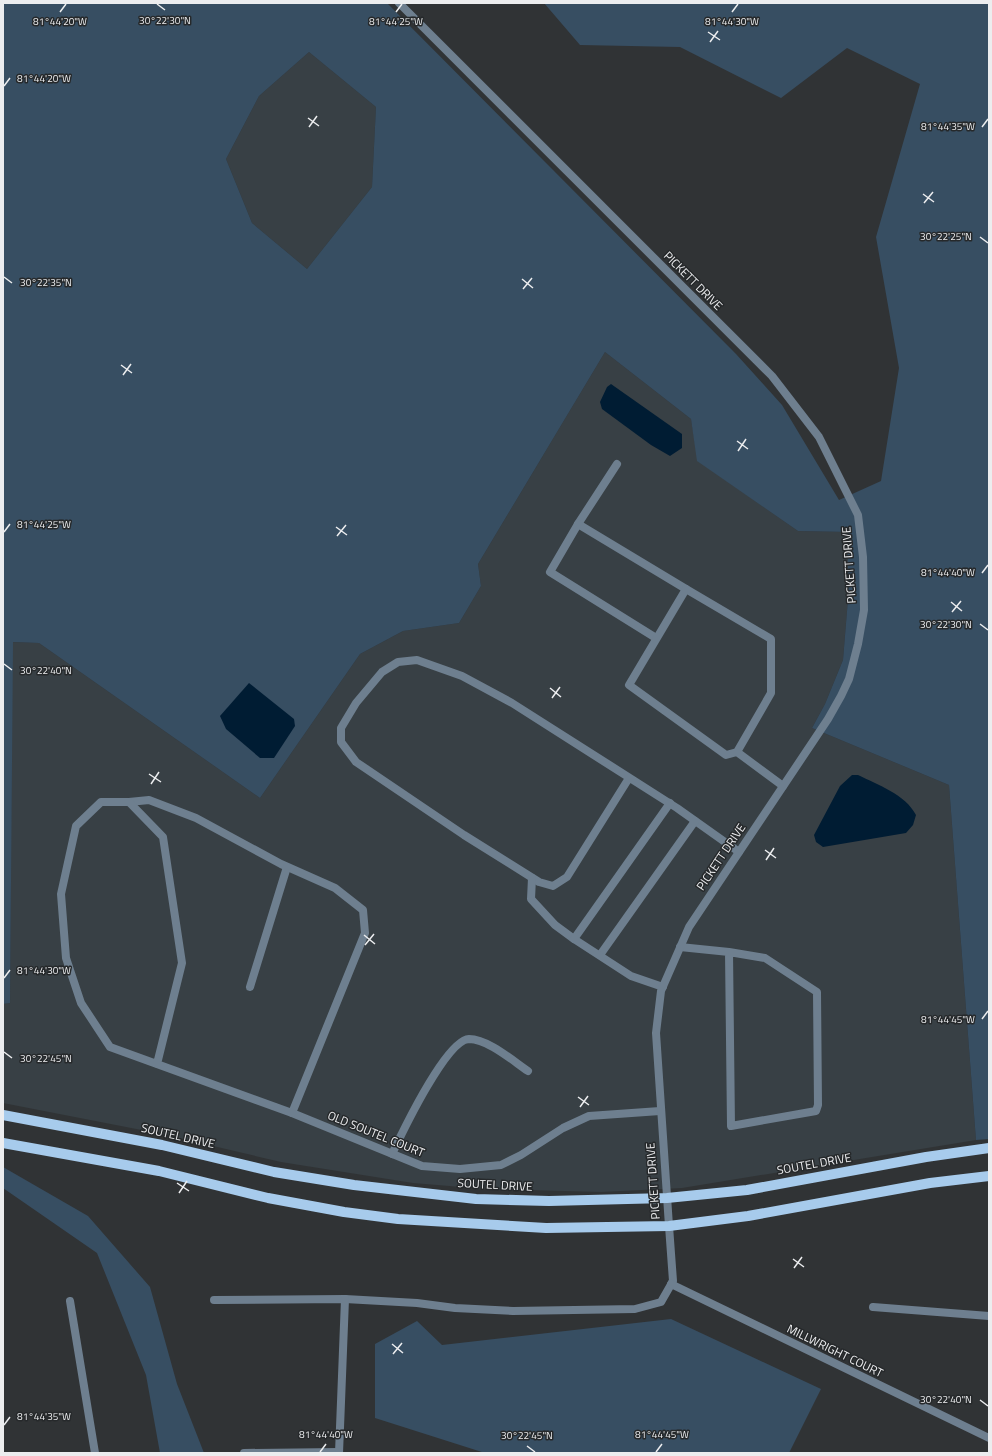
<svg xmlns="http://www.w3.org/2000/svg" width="992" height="1456" font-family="'Titillium Web',sans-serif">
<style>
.built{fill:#384045}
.green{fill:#374e62;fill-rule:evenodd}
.water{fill:#001c33}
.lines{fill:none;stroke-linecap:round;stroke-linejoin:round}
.lane{stroke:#6e7f8f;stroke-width:8}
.street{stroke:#6e7f8f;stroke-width:8}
.primary{stroke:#a7cbec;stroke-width:10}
.ticks{fill:none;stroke:#ecedef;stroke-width:1.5}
.labels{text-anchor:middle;stroke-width:3;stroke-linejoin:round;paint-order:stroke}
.street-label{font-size:12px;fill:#ecedef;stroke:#26292b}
.ticks-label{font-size:10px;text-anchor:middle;fill:#ecedef;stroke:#26292b;stroke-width:3;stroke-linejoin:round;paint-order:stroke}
</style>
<rect width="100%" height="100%" fill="#303335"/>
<g class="built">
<path d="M309,52L376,107L372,187L307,269L252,223L226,159L259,96Z"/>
<path d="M605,352L691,419L698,461L798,531L848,532V599L843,660L825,704L812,728L949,785L976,1140L682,1188L601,1192L486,1189L413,1183L281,1162L162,1134L3,1103V1004L10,1003L12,642L39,643L260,798L360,654L403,631L459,623L481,586L478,564Z"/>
</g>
<g class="green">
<path d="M3,3H387L736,354L782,405L839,500L881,481L899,368L876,237L920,84L847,48L781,98L680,47L580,45L544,3H989V1139L976,1140L949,785L812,728L825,704L843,660L848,599V532L798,531L697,461L691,419L605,352L478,564L481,586L459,623L403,631L360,654L260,798L39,643L13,642L10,1003L3,1004ZM309,52L376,107L372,187L307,269L252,223L226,159L259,96Z"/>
<path d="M3,1167L88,1216L150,1287L177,1384L204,1453H160L146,1375L97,1253L3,1188Z"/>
<path d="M671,1319L821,1389L789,1453H485L375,1418V1344L417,1321L442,1345Z"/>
</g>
<g class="water">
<path d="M611,384L682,434V448L670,456L651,445L602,409L600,402L607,387Z"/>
<path d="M249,683L294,719L295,726L274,758H260L226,729L220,716Z"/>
<path d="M852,775H858C878,785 905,794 916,815L913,825L906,833L823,847L816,842L814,835L840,786Z"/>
</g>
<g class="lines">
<g class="lane">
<path d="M617,464L578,524L686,589"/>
<path d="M578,524L550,572L656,638"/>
<path d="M737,752L726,755L629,685L686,589L771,639V693L737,752L783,786"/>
<path d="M629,778L567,877L553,886L539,882L464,835L356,762L341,742V728L356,703L382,672L398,662L417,660L462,676L512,703L677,808L739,852"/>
<path d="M129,802L149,800L196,818L281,864L335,888L363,910L365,933L292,1113L422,1166L460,1169L501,1165L521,1155L563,1128L589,1116L660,1111"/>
<path d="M532,878L531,899L555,925L574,939"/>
<path d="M680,947L729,952L765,958L817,992L818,1105L816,1111L731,1126L729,952"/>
<path d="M600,955L695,821"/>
<path d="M250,987L287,867"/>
<path d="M663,987L631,976L574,939L670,803"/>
<path d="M157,1064L182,963L163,837L129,802H101L76,826L61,894L66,958L81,1003L110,1047L292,1113"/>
<path d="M392,1154C402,1133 446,1040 469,1039C488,1039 513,1061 528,1071"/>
<path d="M214,1300L345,1299L417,1303L455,1308L513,1311L635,1309L661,1302L673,1281L669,1226"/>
<path d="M70,1301L95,1453"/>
<path d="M873,1307L989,1316"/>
<path d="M244,1453L339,1452"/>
<path d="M339,1453L345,1299"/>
</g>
<g class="street">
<path d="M399,3L772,376L819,437L858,515L863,557L864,610L858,644L849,679L841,696L828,719L689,927L661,991L656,1033L669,1226"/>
<path d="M671,1284L989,1438"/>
</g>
<g class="primary">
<path d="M3,1115L162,1145L274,1172L354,1185L476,1199L549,1201L667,1198L747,1190L926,1157L989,1148"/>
<path d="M3,1143L159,1171L268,1198L344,1212L398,1219L546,1228L669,1226L748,1216L930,1183L989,1176"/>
</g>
</g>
<path class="ticks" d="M157,4L165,10M60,12L66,4M396,12L402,4M732,12L738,4M708,32L720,40M710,42L718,31M4,86L10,78M308,118L319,126M309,127L317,116M982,127L988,119M923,194L934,202M924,203L933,192M980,237L988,243M4,277L12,283M522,279L533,288M523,289L532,278M121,365L132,373M123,375L131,364M737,441L748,449M738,451L746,439M336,527L347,535M4,532L10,524M337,536L346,525M982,573L988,565M951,602L962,611M952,612L961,601M980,624L988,630M4,664L12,670M550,688L561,697M552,698L560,687M149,774L161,782M151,784L159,772M765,850L776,858M766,860L774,848M364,935L375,944M365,945L374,934M4,978L10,970M982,1019L988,1011M4,1052L12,1058M578,1097L589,1105M580,1107L588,1096M177,1183L189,1191M179,1193L187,1181M793,1259L804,1267M794,1268L802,1257M392,1344L403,1353M393,1354L402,1343M980,1400L988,1406M4,1425L10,1417M527,1446L535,1452M320,1452L326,1444M656,1452L662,1444"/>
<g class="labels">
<g class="street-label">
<text transform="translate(693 281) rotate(45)" y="4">PICKETT DRIVE</text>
<text transform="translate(849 565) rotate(-94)" y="4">PICKETT DRIVE</text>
<text transform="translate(721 857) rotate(-56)" y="4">PICKETT DRIVE</text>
<text transform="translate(376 1134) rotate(22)" y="4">OLD SOUTEL COURT</text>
<text transform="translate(178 1136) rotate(13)" y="4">SOUTEL DRIVE</text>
<text transform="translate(814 1164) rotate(-10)" y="4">SOUTEL DRIVE</text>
<text transform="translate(653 1181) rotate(-94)" y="4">PICKETT DRIVE</text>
<text transform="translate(495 1185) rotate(3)" y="4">SOUTEL DRIVE</text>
<text transform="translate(835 1351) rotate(26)" y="4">MILLWRIGHT COURT</text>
</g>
</g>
<g class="ticks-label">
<text x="165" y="24">30°22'30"N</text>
<text x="60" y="25">81°44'20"W</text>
<text x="396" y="25">81°44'25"W</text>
<text x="732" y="25">81°44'30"W</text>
<text x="44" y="82">81°44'20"W</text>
<text x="948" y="130">81°44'35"W</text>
<text x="946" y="240">30°22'25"N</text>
<text x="46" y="286">30°22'35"N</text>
<text x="44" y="528">81°44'25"W</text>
<text x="948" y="576">81°44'40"W</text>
<text x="946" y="628">30°22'30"N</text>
<text x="46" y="674">30°22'40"N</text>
<text x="44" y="974">81°44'30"W</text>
<text x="948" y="1023">81°44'45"W</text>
<text x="46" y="1062">30°22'45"N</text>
<text x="946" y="1403">30°22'40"N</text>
<text x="44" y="1420">81°44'35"W</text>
<text x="326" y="1438">81°44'40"W</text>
<text x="662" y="1438">81°44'45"W</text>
<text x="527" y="1439">30°22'45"N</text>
</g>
<rect width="992" height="1456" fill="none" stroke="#ecedef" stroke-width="8"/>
</svg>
